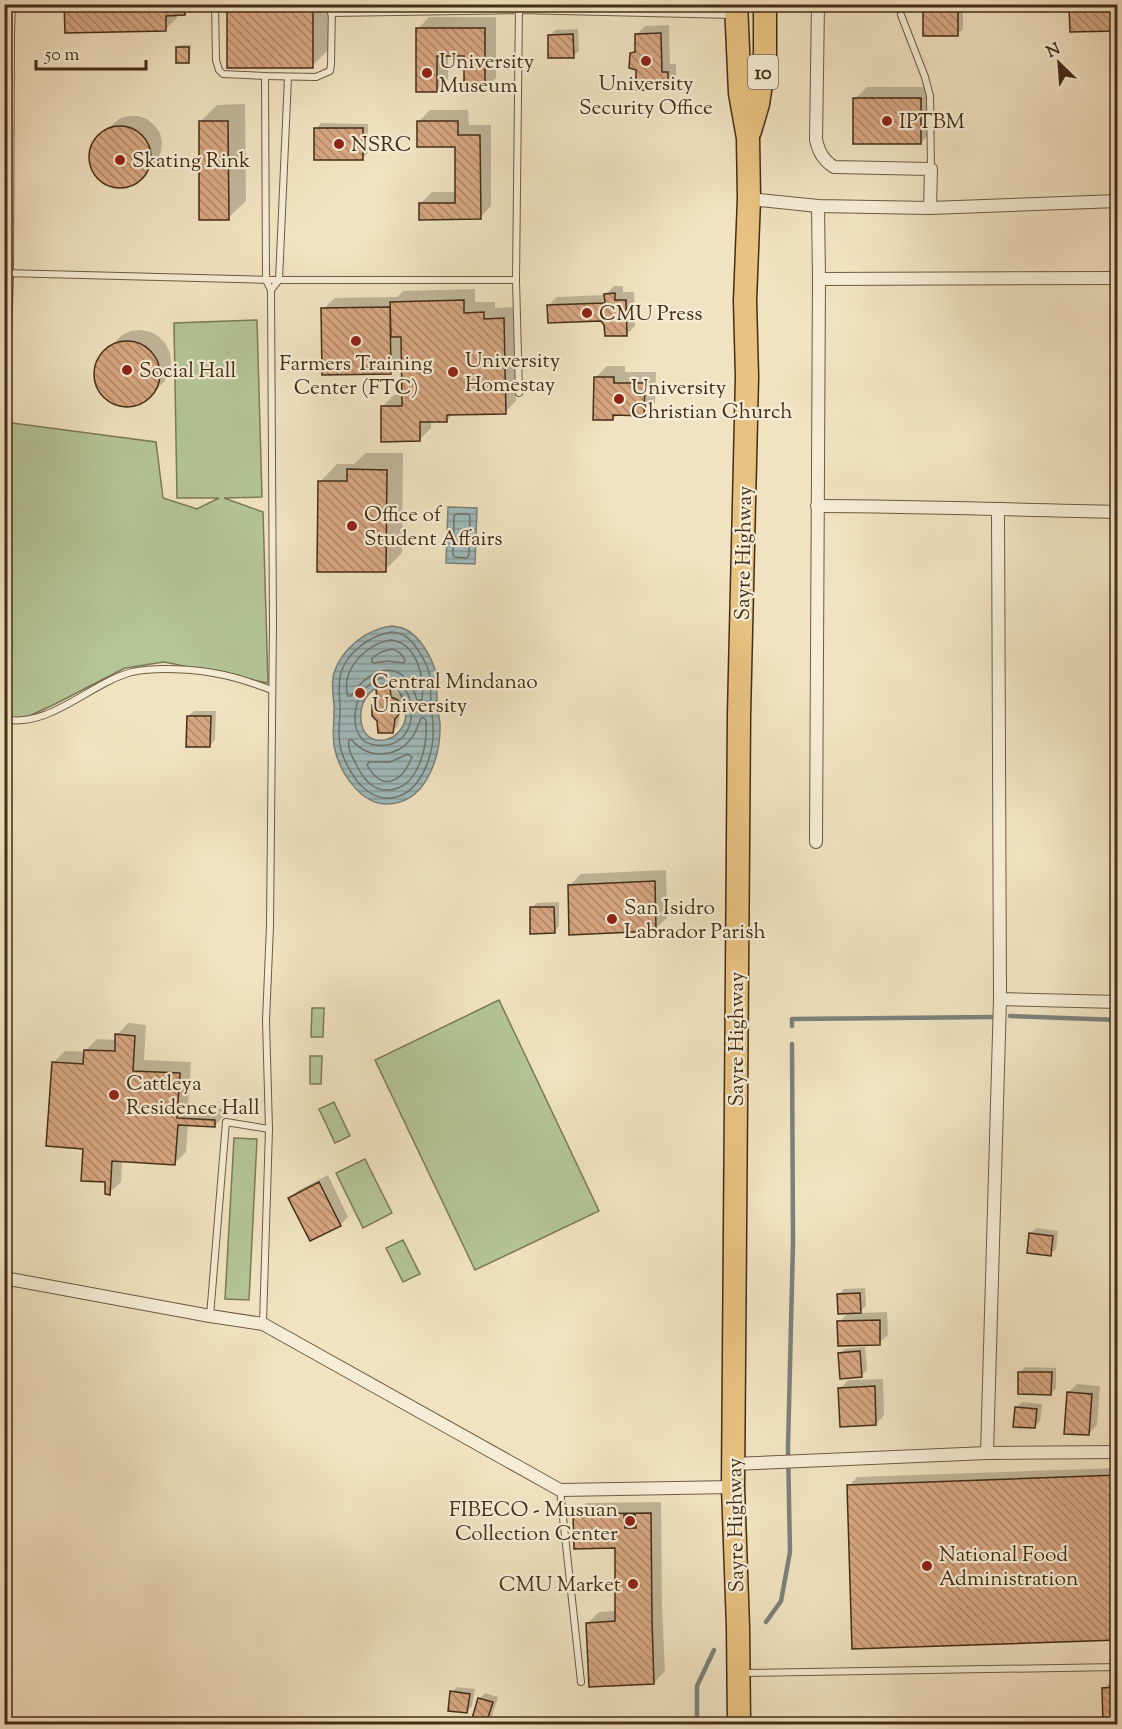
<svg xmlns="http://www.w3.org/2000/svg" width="1122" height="1729" font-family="'Sorts Mill Goudy',serif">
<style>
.green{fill:#b4c597;stroke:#7c7958;stroke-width:1.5}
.water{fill:url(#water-rules);stroke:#7a827b;stroke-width:1.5;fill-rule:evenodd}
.shadow{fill:#0003}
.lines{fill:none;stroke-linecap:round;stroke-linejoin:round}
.shore{stroke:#71746a;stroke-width:1.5}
.stream{stroke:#7a827b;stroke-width:4.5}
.building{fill:url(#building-back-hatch);stroke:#432d18;stroke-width:1.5}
.lane-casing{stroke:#6e5a42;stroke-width:8}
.street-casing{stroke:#6e5a42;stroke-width:14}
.highway-casing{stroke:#432d18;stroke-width:25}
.lane{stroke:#f6edd7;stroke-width:6}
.street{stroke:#f6edd7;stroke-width:12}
.highway{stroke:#e8c280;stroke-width:22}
.poi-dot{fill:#8f2418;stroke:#f6edd7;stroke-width:2}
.labels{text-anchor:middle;stroke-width:4.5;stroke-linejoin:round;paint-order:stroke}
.shield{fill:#f6edd7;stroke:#796751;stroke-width:1.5}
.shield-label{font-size:20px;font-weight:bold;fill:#432d18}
.poi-label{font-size:21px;fill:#432d18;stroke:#f6edd7;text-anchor:start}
.street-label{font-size:21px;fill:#432d18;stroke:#f6edd7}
</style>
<defs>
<pattern id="water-rules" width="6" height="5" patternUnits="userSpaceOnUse" patternTransform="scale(1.5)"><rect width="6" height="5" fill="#9fbbbd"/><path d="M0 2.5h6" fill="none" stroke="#839899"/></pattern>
<pattern id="building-back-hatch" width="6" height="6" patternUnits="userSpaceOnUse" patternTransform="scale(1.5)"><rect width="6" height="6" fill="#d7a781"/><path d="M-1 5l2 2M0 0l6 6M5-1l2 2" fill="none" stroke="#b08869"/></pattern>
</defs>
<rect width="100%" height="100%" fill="#f1e3c1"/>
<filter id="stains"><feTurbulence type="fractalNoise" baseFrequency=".00333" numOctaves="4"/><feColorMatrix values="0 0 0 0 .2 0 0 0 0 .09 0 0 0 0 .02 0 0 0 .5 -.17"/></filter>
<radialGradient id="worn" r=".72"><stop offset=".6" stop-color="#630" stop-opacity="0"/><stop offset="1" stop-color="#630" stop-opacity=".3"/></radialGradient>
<g class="green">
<path d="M257,320L262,497L224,498L263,512L268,683L164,662L125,668L55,704L19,721L5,718V422L156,442L163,498L197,509L219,498H177L174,323Z"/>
<path d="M499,1000L599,1211L475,1270L375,1060Z"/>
<path d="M312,1008H324L323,1037H311Z"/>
<path d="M310,1056H322L321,1084H310Z"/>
<path d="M334,1102L350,1136L335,1143L319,1109Z"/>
<path d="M234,1138L257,1139L249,1300L225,1299Z"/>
<path d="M365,1159L392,1213L363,1228L336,1173Z"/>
<path d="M403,1240L420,1274L403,1282L386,1248Z"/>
</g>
<g class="water">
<path d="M448,507L477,508L475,564L446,563Z"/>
<path d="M392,626C396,627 401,627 405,629C420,636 432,658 436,673C438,682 436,692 437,700C437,708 439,716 440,723C441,757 426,805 385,804C360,803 340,772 335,750C331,735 335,719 334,705C333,694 331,683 334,673C342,648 367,629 392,626ZM382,684H391C399,689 403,697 405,707C413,743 357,757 361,712C362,699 371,690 382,684Z"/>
</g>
<g class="shadow">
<path d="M66,4H194L184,14H177V18L165,30Z"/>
<path d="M229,4H330L329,49L312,66Z"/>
<path d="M925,4H963V29L957,34Z"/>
<path d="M1075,4H1118V30L1071,9Z"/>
<path d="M429,17H496V78L484,89L465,54H448V79L436,91L418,29Z"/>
<path d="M669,25L670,64H676V80L668,88L637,68L631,54L637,48V34L645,26Z"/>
<path d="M578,29L579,51L573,56L550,36L555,30Z"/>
<path d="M180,45H191L190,59L188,61L177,47Z"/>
<path d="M867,87H932V131L921,143L855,99Z"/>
<path d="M245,104L246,201L228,218L200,122L217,105Z"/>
<path d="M430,110H468L469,125H491V206L480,218L420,204L432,192H457V146L418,122Z"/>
<path d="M128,116H138L147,119L154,125L160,133L162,142L161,151L158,160L139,180L131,185L121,187L111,186L102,181L96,174L91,165L90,155L93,146L98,137L119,119Z"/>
<path d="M321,123L368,124V153L362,158L316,129Z"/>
<path d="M614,286H623V292H634L635,326L627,334L606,324L602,320L549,305L557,297L605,295Z"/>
<path d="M475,289V302H495V308L515,307L516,401L505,412L454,413L447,420L431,421V428L419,440L382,407L394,395H403V360L390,373L323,309L335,298L397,297L403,291Z"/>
<path d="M141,330L151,332L159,337L166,344L170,353L171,363L169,373L164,382L144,401L134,405L122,406L112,402L103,396L97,387L95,376L96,365L101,355L122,335L131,331Z"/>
<path d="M607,366H625V372H656L655,403L643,414H618L613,419L595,378Z"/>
<path d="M366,453H403L402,553L385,570L320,482L337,464H354Z"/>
<path d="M390,681L395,682L396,692L403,695L405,707L400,712L398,726L392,731L379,699L378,689L384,684Z"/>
<path d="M194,711H216L215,740L210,746L188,716Z"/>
<path d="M666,870L667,918L655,929L570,885L581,874Z"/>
<path d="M559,902V926L554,932L531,908L537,903Z"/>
<path d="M128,1023L146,1025L144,1060L191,1062L188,1107L226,1109V1114L214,1126L188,1124L186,1152L175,1163L122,1160L121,1182L109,1193L107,1181L84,1147L53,1063L65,1051L86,1052V1050L97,1039L117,1040V1035Z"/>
<path d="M328,1175L348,1217L340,1225L290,1198L299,1190Z"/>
<path d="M1036,1228L1058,1231L1056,1249L1050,1254L1031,1233Z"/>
<path d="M865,1288L866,1306L858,1313L887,1312L888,1335L879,1343L839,1322L849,1312L839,1294L844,1289Z"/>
<path d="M865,1347L867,1370L862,1375L839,1354L845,1349Z"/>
<path d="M1025,1367L1056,1368V1388L1051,1393L1020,1373Z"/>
<path d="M883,1379L884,1415L876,1424L840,1389L848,1380Z"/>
<path d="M1077,1384L1100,1386L1097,1425L1089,1434L1068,1393Z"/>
<path d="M1022,1402L1042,1404L1040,1421L1035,1427L1016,1408Z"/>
<path d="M1118,1468V1638L849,1486L857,1477Z"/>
<path d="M661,1502L662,1607L665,1671L654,1683L587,1624L599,1612L617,1611V1547L575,1514L586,1503Z"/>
<path d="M1112,1680H1118V1724H1104V1689Z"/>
<path d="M457,1687L475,1689L472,1706L467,1711L452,1692Z"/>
<path d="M485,1693L498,1697L491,1719L486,1724L473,1721L480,1698Z"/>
</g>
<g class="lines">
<g class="shore">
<path d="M457,514H468L470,516L469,555L467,558L455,557L453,555L454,516Z"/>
<path d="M392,632C397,633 401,633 405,636C416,643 429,666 430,678C431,686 430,693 431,701C432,716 435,731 432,746C428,770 413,800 385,798C362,796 347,769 341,750C337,737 340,722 340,709C340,698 338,688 340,677C344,654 370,635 392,632Z"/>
<path d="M391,640C417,643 425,678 422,700H417C405,658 372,664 351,696H348C340,670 367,643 391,640Z"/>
<path d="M392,649C398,650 402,655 405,660L404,663L388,661L374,663L372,662V658L381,652Z"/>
<path d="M380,678C420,672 426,752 375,745C349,742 351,704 365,689C369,684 375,681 380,678Z"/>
<path d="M421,718H424L426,720C428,745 419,789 388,790C373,791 363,778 357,766C353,758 347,749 349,740H352C367,759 395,758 410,740C416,733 418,725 421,718Z"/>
<path d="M408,754L412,757C402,782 383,793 367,765L369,762H390Z"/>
</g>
<g class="stream">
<path d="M1010,1016L1118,1020"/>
<path d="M792,1026V1019L995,1017"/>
<path d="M766,1622L781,1601L790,1552L788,1447L793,1243L792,1044"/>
<path d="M697,1724V1686L714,1650"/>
</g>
</g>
<g class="building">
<path d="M64,4H185V15L166,16V31L65,33Z"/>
<rect x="227" y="4" width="86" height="64"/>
<rect x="923" y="4" width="35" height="32"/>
<path d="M1118,7V31L1070,32L1069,8Z"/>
<path d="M416,28H485V91H464V56H437V92H416Z"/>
<path d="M661,33L662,72H668V90H636V70L629,68L630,53L635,52V34Z"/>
<path d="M573,34L574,58H548V35Z"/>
<rect x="176" y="47" width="13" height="16"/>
<rect x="853" y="98" width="68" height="46"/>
<path d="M199,121H228L229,220H199Z"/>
<path d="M417,121H458V135H480L481,219L419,220V203H455V147H417Z"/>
<circle cx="120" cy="157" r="31"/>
<rect x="314" y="128" width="49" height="32"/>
<path d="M615,293V300H626L627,336H605L604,325L601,321L548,323L547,305L605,303L604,294Z"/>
<path d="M464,300V313L484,312V319L504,318L506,414L447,415V422H420V441L381,442V406H402L401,337H391L390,302Z"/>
<path d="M390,307L391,374L322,375L321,308Z"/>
<circle cx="127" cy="374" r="33"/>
<path d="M594,377H614V383H645L644,416L613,415V420H593Z"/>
<path d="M347,469L387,470L386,572H317L318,481H347Z"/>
<path d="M383,686L390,688L391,697L398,700L400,713L395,719L393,733H378L377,721L372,716V705L377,700L376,689Z"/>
<path d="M187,716H211L210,747H186Z"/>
<path d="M655,881L656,931L569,935L568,885Z"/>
<path d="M530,907H554L555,933L530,934Z"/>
<path d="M115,1034L135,1036L133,1071L180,1073L177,1118L215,1120V1127L178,1125L175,1165L112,1161L110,1195L105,1194V1182L81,1181L83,1149L46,1146L52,1062L83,1064L84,1050L115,1051Z"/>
<path d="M319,1182L341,1226L310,1241L288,1198Z"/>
<path d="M1029,1233L1053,1236L1051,1256L1027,1253Z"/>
<path d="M860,1293L861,1313L838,1314L837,1294Z"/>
<path d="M880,1320V1345L838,1346L837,1321Z"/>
<path d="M860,1351L862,1377L840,1379L838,1353Z"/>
<path d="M1018,1372H1052L1051,1395L1018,1394Z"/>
<path d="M875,1386L876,1425L840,1427L838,1388Z"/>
<path d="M1067,1392L1092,1394L1089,1435L1064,1434Z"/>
<path d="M1015,1407L1037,1409L1035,1428L1013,1427Z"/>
<path d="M1118,1475V1640L852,1649L847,1485Z"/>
<path d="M651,1513L652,1620L654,1684L589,1687L586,1623L615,1621V1548L574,1549L573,1514Z"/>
<path d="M635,1514L636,1528H625L624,1515Z"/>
<path d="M1118,1687V1724H1103L1102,1688Z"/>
<path d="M450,1691L470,1694L467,1713L448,1711Z"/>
<path d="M478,1698L493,1702L486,1724L471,1722Z"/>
</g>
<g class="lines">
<defs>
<g id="lane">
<path d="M215,4L216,60L219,70L223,74L265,76L316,77L330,71L331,65L332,4"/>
<path d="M331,13L519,10L733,15"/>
<path d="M901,15L925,77L930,96L931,169"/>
<path d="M4,273L271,280H516"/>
<path d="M271,290L279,280L288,77"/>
<path d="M4,357L8,340L10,274L11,32L12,4"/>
<path d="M519,393L516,280L519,4"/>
<path d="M4,719C49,729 90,683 132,672C156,667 195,669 219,674C237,677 255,684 272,690"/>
<path d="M210,1316L226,1122L269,1129"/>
<path d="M263,1323L269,1129L266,1021L270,926L273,624L271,290L266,280L265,76"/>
<path d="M560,1490L581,1682"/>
<path d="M742,1673L1118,1667"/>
</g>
<g id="street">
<path d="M749,199L818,206L930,208L931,169L834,167C823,160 819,152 816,140L818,4"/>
<path d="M818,206L819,279L1118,278"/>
<path d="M930,208L1118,201"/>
<path d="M817,506C918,506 1017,510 1118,512"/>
<path d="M816,842L819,279"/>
<path d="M1000,999L1118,1002"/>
<path d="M4,1278L210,1316L263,1324L560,1490L733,1487"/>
<path d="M987,1453L1000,999L998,510"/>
<path d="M733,1464L987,1453L1118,1452"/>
</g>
<g id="highway">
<path d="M736,4L740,93L748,138L749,199L745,301L747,377L739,715L733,1487L738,1627L739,1724"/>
<path d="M750,131L758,104L765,57V4"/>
</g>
</defs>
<use href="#lane" class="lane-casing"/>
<use href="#street" class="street-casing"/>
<use href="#highway" class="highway-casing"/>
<use href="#lane" class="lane"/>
<use href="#street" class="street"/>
<use href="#highway" class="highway"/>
</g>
<g class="poi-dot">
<circle cx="646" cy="61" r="6"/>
<circle cx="427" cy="73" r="6"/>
<circle cx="887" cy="121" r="6"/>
<circle cx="339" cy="144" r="6"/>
<circle cx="120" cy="160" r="6"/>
<circle cx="587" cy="313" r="6"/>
<circle cx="356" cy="341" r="6"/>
<circle cx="127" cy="370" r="6"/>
<circle cx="453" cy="372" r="6"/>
<circle cx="619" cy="399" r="6"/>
<circle cx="352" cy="526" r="6"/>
<circle cx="360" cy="693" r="6"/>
<circle cx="612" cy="919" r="6"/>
<circle cx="114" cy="1095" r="6"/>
<circle cx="630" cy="1521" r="6"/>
<circle cx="927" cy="1566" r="6"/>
<circle cx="633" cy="1584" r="6"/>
</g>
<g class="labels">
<rect class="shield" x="748" y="55" width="30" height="34" rx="4.5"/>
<g class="shield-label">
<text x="763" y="79">10</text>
</g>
<g class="poi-label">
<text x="439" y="68">University<tspan x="439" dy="24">Museum</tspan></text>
<text x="646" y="90" text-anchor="middle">University<tspan x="646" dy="24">Security Office</tspan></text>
<text x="899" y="128">IPTBM</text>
<text x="351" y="151">NSRC</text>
<text x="132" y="167">Skating Rink</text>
<text x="599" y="320">CMU Press</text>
<text x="465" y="367">University<tspan x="465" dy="24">Homestay</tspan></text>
<text x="356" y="370" text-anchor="middle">Farmers Training<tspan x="356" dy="24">Center (FTC)</tspan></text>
<text x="139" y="377">Social Hall</text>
<text x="631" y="394">University<tspan x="631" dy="24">Christian Church</tspan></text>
<text x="364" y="521">Office of<tspan x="364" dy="24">Student Affairs</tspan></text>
<text x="372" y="688">Central Mindanao<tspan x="372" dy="24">University</tspan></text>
<text x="624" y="914">San Isidro<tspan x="624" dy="24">Labrador Parish</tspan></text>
<text x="126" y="1090">Cattleya<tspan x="126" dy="24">Residence Hall</tspan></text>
<text x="618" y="1516" text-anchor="end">FIBECO - Musuan<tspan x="618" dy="24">Collection Center</tspan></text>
<text x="939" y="1561">National Food<tspan x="939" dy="24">Administration</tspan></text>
<text x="621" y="1591" text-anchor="end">CMU Market</text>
</g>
<g class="street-label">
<text transform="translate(743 553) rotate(-89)" y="7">Sayre Highway</text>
<text transform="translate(736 1039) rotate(-90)" y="7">Sayre Highway</text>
<text transform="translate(735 1525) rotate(-91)" y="7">Sayre Highway</text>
</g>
</g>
<rect width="1122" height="1729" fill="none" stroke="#f1e3c1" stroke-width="24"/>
<rect x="6" y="6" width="1110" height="1717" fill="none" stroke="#432d18" stroke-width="3"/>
<rect x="12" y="12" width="1098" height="1705" fill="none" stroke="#432d18" stroke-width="1.5"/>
<g transform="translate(1059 63) rotate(335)" stroke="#f6edd7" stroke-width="4.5" paint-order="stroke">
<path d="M0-4.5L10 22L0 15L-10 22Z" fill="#432d18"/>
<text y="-9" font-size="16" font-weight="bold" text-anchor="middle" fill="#432d18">N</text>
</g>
<path d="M36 60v9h110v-9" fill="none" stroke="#432d18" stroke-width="3"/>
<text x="45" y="60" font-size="18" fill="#432d18" stroke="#f6edd7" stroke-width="4.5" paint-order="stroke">50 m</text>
<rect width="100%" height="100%" filter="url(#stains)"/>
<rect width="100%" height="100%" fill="url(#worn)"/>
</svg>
